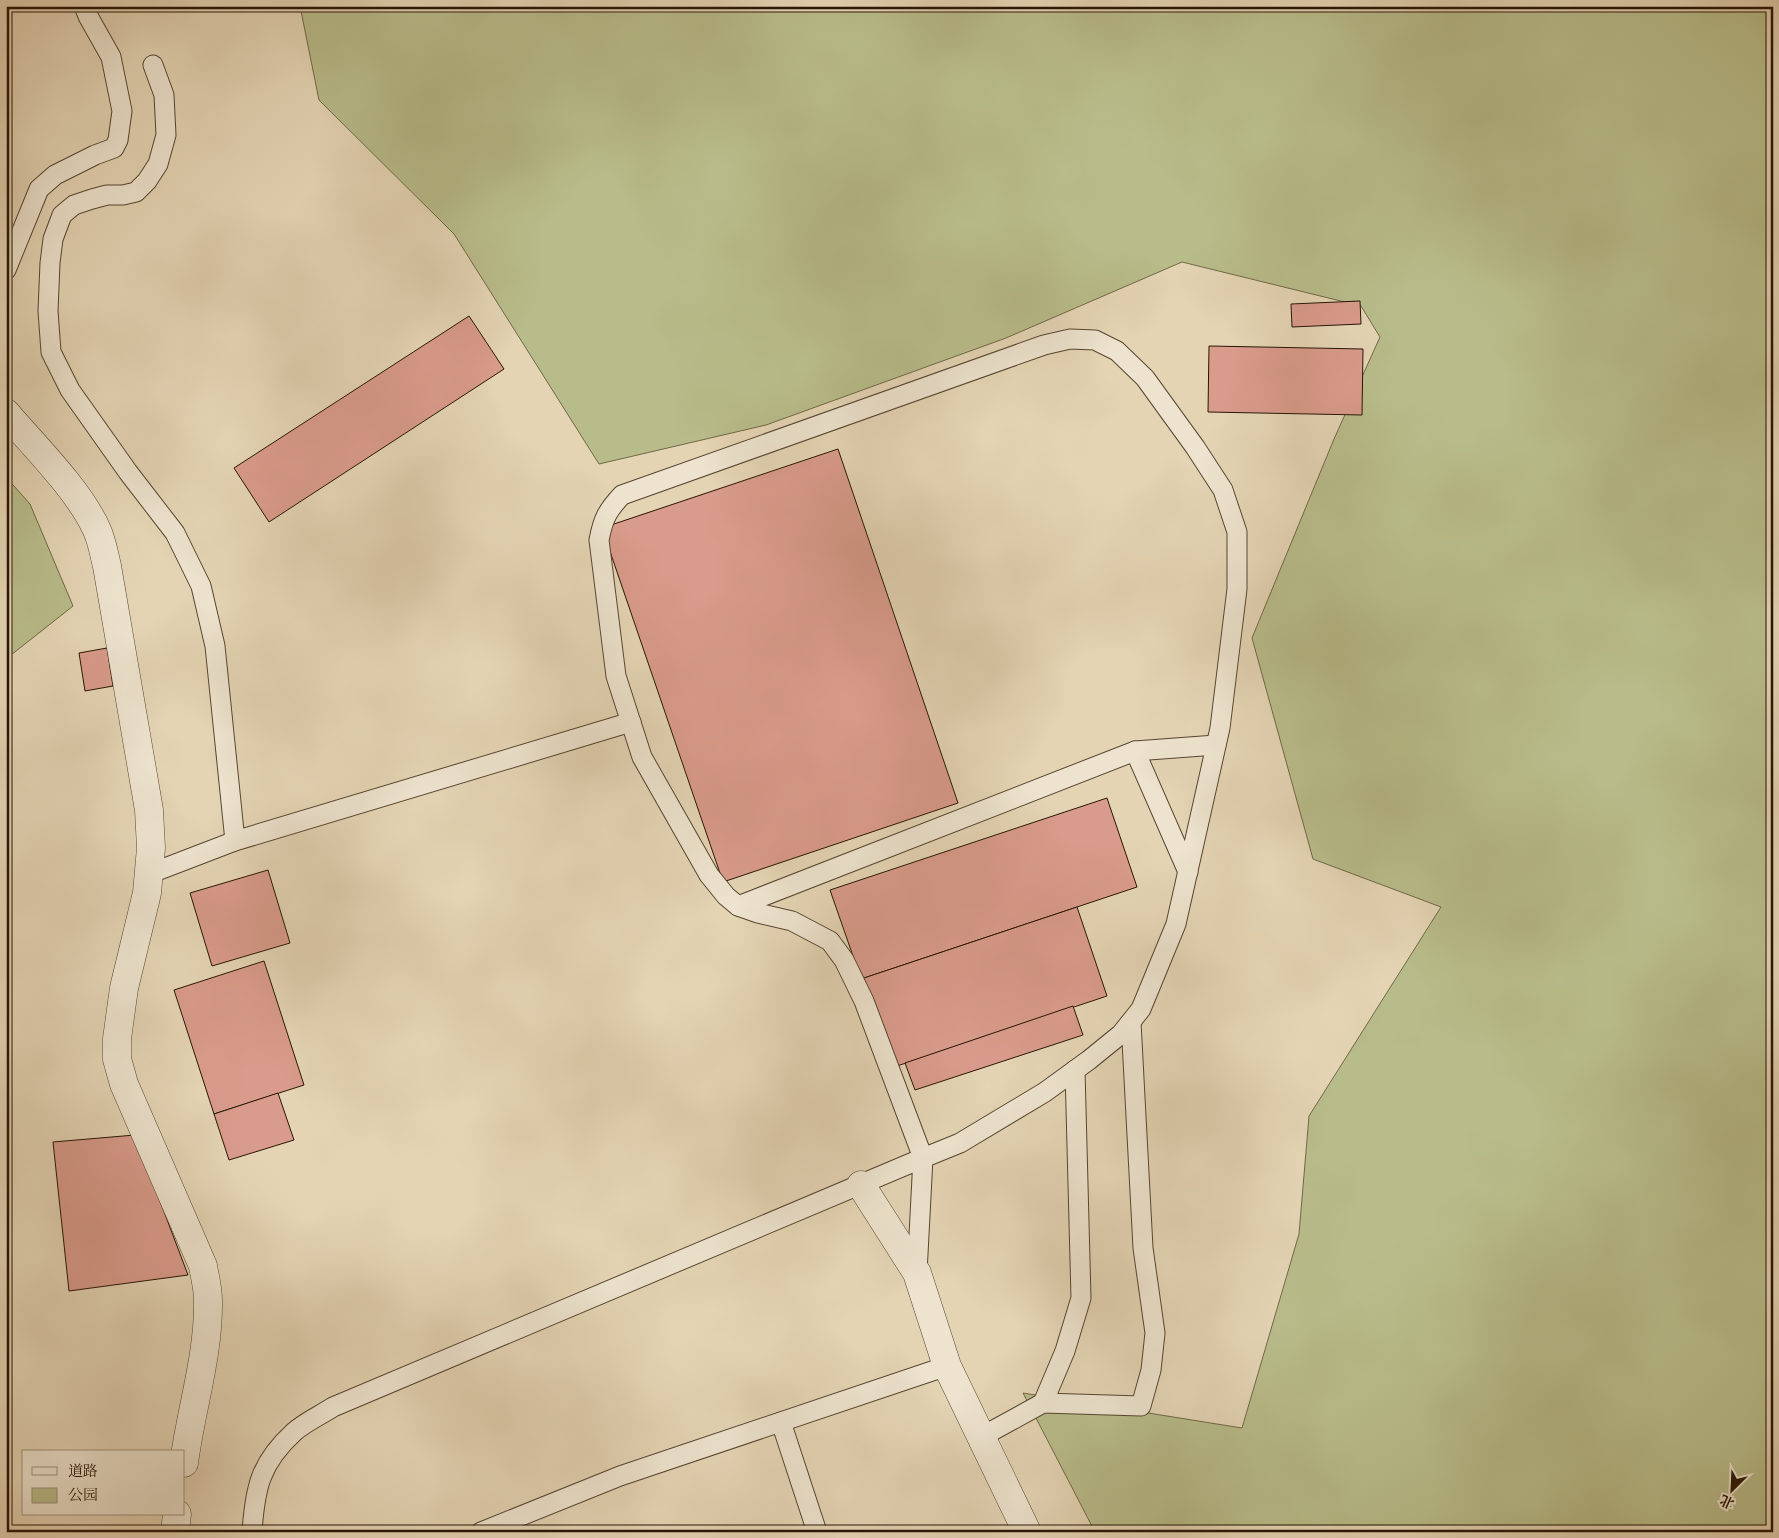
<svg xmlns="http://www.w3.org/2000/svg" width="1779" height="1538" font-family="'Old Standard TT','Noto Serif SC',serif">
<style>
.green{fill:#b8bc8a;stroke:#706847}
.building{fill:#d99b8b;stroke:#271504}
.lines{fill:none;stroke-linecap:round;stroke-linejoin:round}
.service-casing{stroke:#564530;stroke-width:21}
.minor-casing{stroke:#564530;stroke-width:29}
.service{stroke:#ede3ce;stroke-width:19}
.minor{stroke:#ede3ce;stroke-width:28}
</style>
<rect width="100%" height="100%" fill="#e4d4b4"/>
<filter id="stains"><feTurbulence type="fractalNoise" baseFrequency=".004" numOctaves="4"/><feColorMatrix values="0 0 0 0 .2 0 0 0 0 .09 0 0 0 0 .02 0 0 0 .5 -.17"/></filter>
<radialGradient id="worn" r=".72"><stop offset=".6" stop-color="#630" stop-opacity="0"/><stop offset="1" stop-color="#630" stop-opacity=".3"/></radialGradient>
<g class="green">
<path d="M300,6H1773V1532H1095L1023,1393L1242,1428L1299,1234L1309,1116L1441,907L1313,859L1252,638L1334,439L1380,337L1361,306L1182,262L1006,338L766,425L599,464L454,234L319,100Z"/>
<path d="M6,477L30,504L73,606L6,659Z"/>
</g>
<g class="building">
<path d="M1360,301L1361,324L1292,327L1291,304Z"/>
<path d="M469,316L504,369L269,522L234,468Z"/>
<path d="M1209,346L1363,349L1362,415L1208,412Z"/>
<path d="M838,449L958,803L723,882L602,528Z"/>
<path d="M107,648L113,686L85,691L79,653Z"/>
<path d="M1107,798L1137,887L861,979L830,890Z"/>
<path d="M268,870L290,943L212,966L190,893Z"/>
<path d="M1077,907L1107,996L891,1068L861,979Z"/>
<path d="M264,961L304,1085L214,1114L174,990Z"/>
<path d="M1073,1006L1083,1035L915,1090L905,1063Z"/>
<path d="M278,1093L294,1140L229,1160L214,1114Z"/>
<path d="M135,1135L188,1275L69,1291L53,1142Z"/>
</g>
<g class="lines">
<defs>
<g id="service">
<path d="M153,65L164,95L166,135L158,164L147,181L136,192L123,195H107L92,199L74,205L62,215L53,239L50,263L48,311L51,352L70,390L128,472L175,533L201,586L215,646L235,841L631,722"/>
<path d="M6,270L39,189L55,175L95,155L114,148L118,140L122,111L111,57L88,16L84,6"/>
<path d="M1135,751L1188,872"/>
<path d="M149,874L235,841"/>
<path d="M738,906L1135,751L1216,745"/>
<path d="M1043,1403L1065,1351L1081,1298L1075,1070"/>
<path d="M781,1422L817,1532"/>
<path d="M981,1437L1043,1403L1141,1406L1151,1370L1155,1333L1143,1248L1131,1022"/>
<path d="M252,1532C255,1488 260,1463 294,1432C305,1422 321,1415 333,1407L923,1158L960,1143L1045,1092L1089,1060L1121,1034L1141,1009L1176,924L1220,728L1237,589V532L1223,490L1195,447L1145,378L1117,351L1095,340L1070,339L1044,345L622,495C607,511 603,519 599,540L616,676L642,757L709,875L726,896L738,906L758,913L792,921L830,941L844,960L864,1001L923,1158L917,1273"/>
<path d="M481,1532L620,1476L947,1366"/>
</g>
<g id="minor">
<path d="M6,413C35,447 78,489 96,528C102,540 104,554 107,566L149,810L151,848L147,893L124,988L117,1039V1059L124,1084L203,1266C205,1277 208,1289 208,1300C209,1355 191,1409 184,1463"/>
<path d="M861,1185L917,1273L947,1366L1027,1532"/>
<path d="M175,1532L177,1514"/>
</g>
</defs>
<use href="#service" class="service-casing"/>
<use href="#minor" class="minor-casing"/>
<use href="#service" class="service"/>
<use href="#minor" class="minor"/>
</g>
<rect width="1779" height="1538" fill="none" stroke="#e4d4b4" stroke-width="25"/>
<rect x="8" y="8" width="1764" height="1523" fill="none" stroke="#271504" stroke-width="2.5"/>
<rect x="12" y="12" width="1754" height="1513" fill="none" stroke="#271504"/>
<rect x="22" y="1450" width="162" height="65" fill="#ede3ce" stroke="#9e917d"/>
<rect x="32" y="1467" width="25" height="8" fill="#ede3ce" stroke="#9e917d"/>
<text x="68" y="1476" font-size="15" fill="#271504">道路</text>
<rect x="32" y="1488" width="25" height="15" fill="#b8bc8a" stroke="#9e917d"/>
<text x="68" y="1500" font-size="15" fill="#271504">公园</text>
<g transform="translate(1732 1490) rotate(204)" stroke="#ede3ce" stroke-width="4" paint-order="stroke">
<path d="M0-4L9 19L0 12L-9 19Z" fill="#271504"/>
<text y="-8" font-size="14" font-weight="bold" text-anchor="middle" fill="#271504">北</text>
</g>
<rect width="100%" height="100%" filter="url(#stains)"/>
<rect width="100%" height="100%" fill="url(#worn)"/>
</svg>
